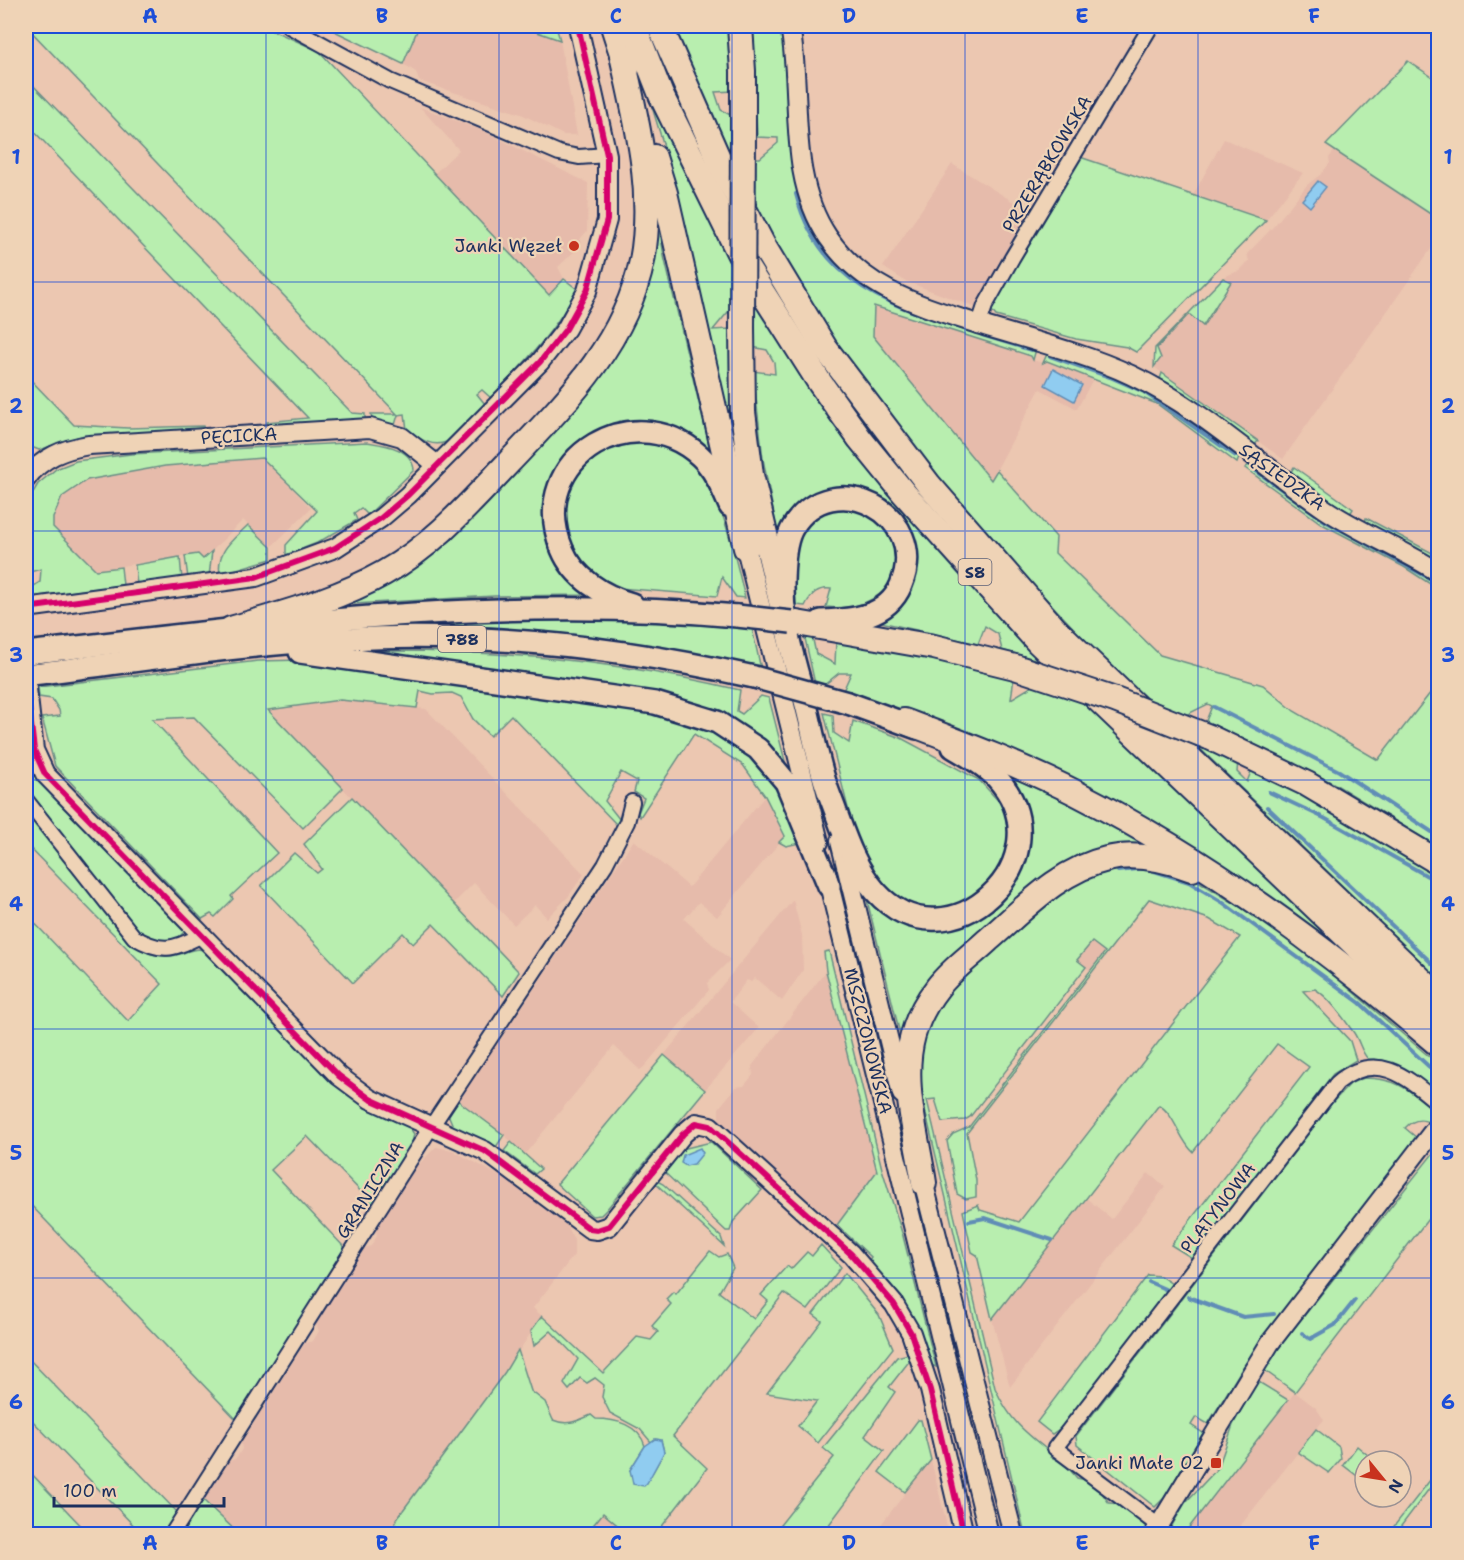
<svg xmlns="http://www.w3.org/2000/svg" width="1464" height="1560" font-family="'Shantell Sans',sans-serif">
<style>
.built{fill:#e6bbab}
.green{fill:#b8eeaf;stroke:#6a8e86;stroke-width:1.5}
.water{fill:#90ccf0;stroke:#618db6;stroke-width:1.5}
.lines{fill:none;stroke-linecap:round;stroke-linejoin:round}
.stream{stroke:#618db6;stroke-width:4}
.street-casing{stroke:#1b2f5e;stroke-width:18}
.secondary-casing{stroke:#1b2f5e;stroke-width:22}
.primary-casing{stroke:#1b2f5e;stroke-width:26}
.highway-casing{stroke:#1b2f5e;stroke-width:28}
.street{stroke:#efd3b6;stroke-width:14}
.secondary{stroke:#efd3b6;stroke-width:18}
.primary{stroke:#efd3b6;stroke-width:21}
.highway{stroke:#efd3b6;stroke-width:24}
.primary-bridge-casing{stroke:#1b2f5e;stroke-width:26;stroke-linecap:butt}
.highway-bridge-casing{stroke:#1b2f5e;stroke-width:28;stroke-linecap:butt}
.primary-bridge{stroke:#efd3b6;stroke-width:21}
.highway-bridge{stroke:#efd3b6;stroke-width:24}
.cycleway-casing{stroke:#efd3b6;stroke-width:10}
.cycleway{stroke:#d6006c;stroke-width:6}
.grid{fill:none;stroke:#1d4ed8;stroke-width:1.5;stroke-opacity:0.55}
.poi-dot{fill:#c8321e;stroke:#efd3b6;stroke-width:2}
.labels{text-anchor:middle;stroke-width:4.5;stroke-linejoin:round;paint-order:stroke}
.shield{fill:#efd3b6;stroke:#5b6078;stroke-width:1.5}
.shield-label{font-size:16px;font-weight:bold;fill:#1b2f5e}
.street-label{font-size:18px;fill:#1b2f5e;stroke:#efd3b6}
.poi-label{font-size:18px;fill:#1b2f5e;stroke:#efd3b6;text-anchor:end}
.neatline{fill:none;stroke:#1d4ed8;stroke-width:2}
.grid-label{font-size:20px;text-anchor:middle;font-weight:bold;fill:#1d4ed8}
</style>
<rect width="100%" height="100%" fill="#ecc7b1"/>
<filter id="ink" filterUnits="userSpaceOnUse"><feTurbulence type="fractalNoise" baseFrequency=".0167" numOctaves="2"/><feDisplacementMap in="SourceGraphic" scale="12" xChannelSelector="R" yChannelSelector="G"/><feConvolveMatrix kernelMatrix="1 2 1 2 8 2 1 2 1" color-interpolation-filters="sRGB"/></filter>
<g filter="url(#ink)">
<g class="built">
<path d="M419,26H520L560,40L577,135H563L521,114L419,81L416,72L403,64Z"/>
<path d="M420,107L483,131L588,183L587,231L580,239L581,245L558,267L564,279L549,295L434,174L459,150Z"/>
<path d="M1224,139L1303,173L1266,220L1192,197Z"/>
<path d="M1334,151L1438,219V239L1283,459L1154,367L1155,348L1225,276L1239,271L1249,261L1247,254L1274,226L1307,185L1321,174L1330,163L1329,158Z"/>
<path d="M952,164L1033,214L977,308L905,281L883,267Z"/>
<path d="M873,305L1031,356L1033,360L1043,363L1047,361L1093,379L1077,409L1040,389L991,480L873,336Z"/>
<path d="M262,458L311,508L271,547L243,520L203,560L198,554L96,570L53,527V518L62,497L87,480L165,466Z"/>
<path d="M340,700L426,709L584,874L568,897L547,918L535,905L514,925L474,883L454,903L267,710Z"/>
<path d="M765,796L785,836L717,917L699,902L684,919L730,960L707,983L709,990L644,1067L640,1070L614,1046L525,1154L495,1127L459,1101L634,840L689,887Z"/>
<path d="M793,900L802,935L803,970L782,1001L755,978L751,982L747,980L730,1002L759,1028L705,1090L664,1055Z"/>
<path d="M1092,941L1105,952L1090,971L1077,960Z"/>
<path d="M826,971L877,1172L837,1225L719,1121V1108L736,1087L744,1086L753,1075L752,1066Z"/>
<path d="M436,1147L452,1150L524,1189L568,1227L574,1240V1255L533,1308L542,1316L400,1532L402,1534H182L229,1461L235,1459L239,1454L242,1449L241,1443L305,1343L313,1341L319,1331L316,1324L365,1248L371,1246L377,1236L376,1230L416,1167Z"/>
<path d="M1148,1173L1165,1187L1010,1387L992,1319L1086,1198L1112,1219Z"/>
<path d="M1295,1392L1316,1408L1324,1420L1321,1423L1234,1534H1184Z"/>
<path d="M931,1460L949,1534H873L879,1527Z"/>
<path d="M603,1512L628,1534H586Z"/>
</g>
<g class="green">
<path d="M26,26H263L319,51L549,295L564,279L577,289C555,332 523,364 491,398L482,390L477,394L485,404L446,442C432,448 419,438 407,430L405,414L398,415L395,425L372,421L371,414H397Z"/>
<path d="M324,26H419L403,64Z"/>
<path d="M520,26H556L560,40Z"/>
<path d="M674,26H730L734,91L715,92L721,110L734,117V164Z"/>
<path d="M753,26H783L793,139L835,258L1036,349L1033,360L1031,356L874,306L873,336L991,480L997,470L1056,537L1055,553L1160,655L1263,685L1294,711L1378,760L1438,683V847L1333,783L1206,721L1212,706L1208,704L1186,715L1142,697L1097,653L970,518L884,412L825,327L754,206V158H760L778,143V138L757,137Z"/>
<path d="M1408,61L1438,81V219L1326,145Z"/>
<path d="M26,78L352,413L365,414V420L267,429V422L308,418L26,123Z"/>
<path d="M649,97L733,261L732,311L728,312L713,330L730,329L741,479L663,143Z"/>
<path d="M1077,156L1266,220L1136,352L1127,347L1076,339L996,316L991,310Z"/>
<path d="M656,207L664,256L711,454C627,373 504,464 556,558C562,570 576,582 586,592L584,595L494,596L335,605L372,590L587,391Z"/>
<path d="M1223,278L1231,282L1203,326L1189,314L1157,348L1161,358L1154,367L1155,348Z"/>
<path d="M753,300C776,336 797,373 822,407C889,498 962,582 1042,661L1002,650L998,634L985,626L978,644L872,620L894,605L900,516C865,475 804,480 781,531L777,530L763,459L753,371L775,374L774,362L767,350L752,347Z"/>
<path d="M1048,352L1157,395L1240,455L1237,463L1157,404L1047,361L1043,363Z"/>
<path d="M1162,373L1258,441L1254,446L1160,379Z"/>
<path d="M26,375L74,425L128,428L203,426L205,432L84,435L39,450L26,445Z"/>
<path d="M647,440C657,443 669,445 678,449C718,468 735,558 745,598L736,597L722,577L717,596L619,588L597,578L573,554L563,511L567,489L574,476L609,445Z"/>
<path d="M367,442C385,445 412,448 414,470L368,515L361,508L354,513L357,520L317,543L286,555V545L317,511L262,458L165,466L87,480L62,497L53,518V527L96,570L121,567L123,585L30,597L29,589L40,582L41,569L26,573V510L28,501L38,484L56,469L76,461L131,454Z"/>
<path d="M1252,463L1438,579V589L1404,567L1322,524L1245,468Z"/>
<path d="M1294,467L1353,509L1350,514L1290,473Z"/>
<path d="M832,506L872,510C879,519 892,529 896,539C898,544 896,553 896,558C897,596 859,611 826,607L831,589C818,587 811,594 805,606L796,605C792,556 786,533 832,506Z"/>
<path d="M1366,518L1438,556V561L1365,522Z"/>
<path d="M248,525L271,547V559L220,574C216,551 233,540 248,525Z"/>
<path d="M212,551L209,576L188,578L185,556L198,554L203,559Z"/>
<path d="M180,557L182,580L137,585L135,565Z"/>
<path d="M583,619L657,621L752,628L761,669L702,656L247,634L469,621Z"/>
<path d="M804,634L812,635L816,654L835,664L836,640L892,649L1014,678L1011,699L1031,687L1032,683L1083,699L1343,949L1233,871L928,718L843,691L851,673H839L823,686L815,684Z"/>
<path d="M377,651C500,650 621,661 740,690L737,711L742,714L761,696L769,698L787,769L745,729Z"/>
<path d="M303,660C372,670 441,680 510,690C580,701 695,705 748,754C775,778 787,810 800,843L786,846L779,842L785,836L765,796L743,765L694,734L640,817L638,813L644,798L634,792L637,781L621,772L605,801L620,820L616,824L511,715L490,736L473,719L461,697L452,693L433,694L420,691L417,708L340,700L268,710L343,788L303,828L194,717L152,719L277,853L231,896L233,899L215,917L211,914L202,919L55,766L42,718L60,716L59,710L52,699L39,697L38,687L258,661Z"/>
<path d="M824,713L833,715L834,733L849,743L853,721L901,738L979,780L1004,807L1010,843L995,880L966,903L935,911L905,905L872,877L853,828Z"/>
<path d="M1189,738L1238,760L1237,772L1247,782L1252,769L1279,780L1438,873V978Z"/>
<path d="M26,754L45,788L185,931L175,941L162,943L140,934L85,869L26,792Z"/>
<path d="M1005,774L1089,813L1155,850L1040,884L903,1046L866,896L887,914L904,922L995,904L1017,878L1029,843L1021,796Z"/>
<path d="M352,797L519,972L503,996L433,924L413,944L403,933L353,983L261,886L294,853L317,873L322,869L304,844Z"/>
<path d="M26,808L126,939C141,952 160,960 180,954C189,951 195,948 204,950L410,1128L414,1134L412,1143L373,1204L307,1136L271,1170L345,1248L237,1420L26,1200V914L128,1021L162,984L26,844Z"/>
<path d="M1142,865L1195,879L1287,936L1438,1064V1094C1416,1076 1398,1059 1368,1059C1361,1052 1360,1042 1354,1033C1344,1019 1330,998 1315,989L1303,991L1350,1041L1356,1060L1333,1074L1192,1258L1171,1245L1309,1067L1277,1044L1193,1152C1179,1139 1175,1115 1159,1105L992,1319L977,1255L972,1252L963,1211L978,1205L980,1210L1019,1222L1240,937L1209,919L1149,899L967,1133L976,1180V1197L966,1199L957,1194L947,1141L953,1134L969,1127L1105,952L1092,942L1077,960L1086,967L970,1117L965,1120L942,1122L935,1099L927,1100L995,1388C1009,1419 1023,1431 1050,1452L1051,1457L1064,1463L1077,1478L1086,1480L1102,1493L1109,1503C1121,1502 1141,1519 1147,1529L1143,1534H1025L923,1101L917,1057L935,1003L1046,898L1092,872Z"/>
<path d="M829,951L882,1169L903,1236L936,1367L931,1365C913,1321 901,1297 868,1262L871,1257L837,1225L877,1171L826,971L824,952Z"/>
<path d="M664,1055L705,1090L606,1210L601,1215L592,1216L557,1184Z"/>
<path d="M1364,1078C1399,1078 1411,1092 1438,1112V1128C1427,1119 1416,1116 1405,1128L1417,1138L1243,1367L1208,1424L1196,1417L1191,1425L1203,1433L1164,1498L1155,1507L1077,1445L1076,1436L1332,1103L1351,1083Z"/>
<path d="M457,1100L504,1135L496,1147L453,1126L448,1114Z"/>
<path d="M511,1142L541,1169L535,1174L504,1151Z"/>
<path d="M711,1142L762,1190L733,1222L730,1231H726L664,1172L682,1149Z"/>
<path d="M1435,1151L1438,1154V1206L1295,1392L1264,1370L1269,1360Z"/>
<path d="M657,1181L663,1184L721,1237L724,1246L655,1183Z"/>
<path d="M821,1245L841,1267L808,1310L784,1293L673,1436L707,1468L656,1534H628L603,1513L586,1534H402L395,1524L398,1517L505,1372L518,1350L531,1391L545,1402L553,1420C567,1426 578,1421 591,1415L596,1419C616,1419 639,1425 645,1446L630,1470L653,1472L664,1452L661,1440L655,1439L651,1442L640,1429L610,1413L602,1397L604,1385L595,1378L587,1383L580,1378L569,1390L564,1384L578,1359L551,1331L534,1346L531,1331L542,1316L603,1373L637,1337L651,1340L658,1332L652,1326L671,1304L666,1299L673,1292L676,1294L710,1251L719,1257L727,1254L733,1268L719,1292L754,1319L768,1301L761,1295L787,1266L791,1269L807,1252L812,1256Z"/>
<path d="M845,1273L879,1315L893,1348L818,1443L798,1426L817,1401L767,1393L822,1321L813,1314Z"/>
<path d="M1148,1275L1160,1276L1172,1284L1062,1427L1052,1434L1037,1422Z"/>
<path d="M908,1354L911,1359L889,1387L895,1392L865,1436L884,1451L822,1534H773L834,1457L823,1448L897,1357Z"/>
<path d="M26,1356L179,1514L165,1534H142L26,1414Z"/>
<path d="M1257,1381L1288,1400L1184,1534H1167L1185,1503L1218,1468L1233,1425Z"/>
<path d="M918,1420H921L931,1460L905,1492L879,1472Z"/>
<path d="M1316,1429L1339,1447L1341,1459L1329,1473L1298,1452Z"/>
<path d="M1357,1446L1375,1461H1365V1482L1343,1465Z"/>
<path d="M26,1468L89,1534H26Z"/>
<path d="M1438,1470V1477L1395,1534H1388Z"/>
<path d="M203,1500L239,1534H181Z"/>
</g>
<g class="water">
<path d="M1318,181L1326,187L1310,207L1302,200Z"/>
<path d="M1053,369L1082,385L1074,401L1045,385Z"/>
<path d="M700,1148L703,1153L694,1164L686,1166L681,1163L683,1155Z"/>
<path d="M655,1439L661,1440L664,1452L647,1483L644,1486L633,1484L630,1470L645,1446Z"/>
</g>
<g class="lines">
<g class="stream">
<path d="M796,194C819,284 893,307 972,331"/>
<path d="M982,335L1031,350"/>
<path d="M1050,356L1110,377L1144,392L1236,456"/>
<path d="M1252,468L1325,521L1438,583"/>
<path d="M1214,707L1339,771L1438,836"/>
<path d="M1269,792L1324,818L1438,882"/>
<path d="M1267,807L1438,969"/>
<path d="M1118,871L1145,868L1189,882L1222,902L1360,1003L1438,1075"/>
<path d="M969,1221L985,1218L1052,1240"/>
<path d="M1149,1282L1165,1289"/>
<path d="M1188,1297L1243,1317L1274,1314"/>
<path d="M1302,1333L1310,1339L1335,1325L1355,1300"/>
</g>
<defs>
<g id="street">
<path d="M289,26L390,81L559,153L579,157L607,155"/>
<path d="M979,324L985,306L1012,258L1151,26"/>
<path d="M26,800L134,937C161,953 173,950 200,936"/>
<path d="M1159,1526L1055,1448L1337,1083C1376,1050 1406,1076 1438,1103"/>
<path d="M172,1534L431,1127L605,865L627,822L632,802"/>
</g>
<g id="secondary">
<path d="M790,26C803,96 786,175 828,237C864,291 923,306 981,325C1030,340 1084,353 1131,375C1202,408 1260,465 1325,509C1361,533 1402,549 1438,572"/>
<path d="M26,479C42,457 64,449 89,445L370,428L402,437L437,465"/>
<path d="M746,548L819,842"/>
<path d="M26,608L256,577L335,548L381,518L408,495L540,362L566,329L587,291L607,220V155L578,26"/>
<path d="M26,680L34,750L45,774L339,1076L370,1099L485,1151L590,1229L597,1230L609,1226L683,1134L696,1123L710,1126L851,1254L894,1304L911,1333L930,1390L964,1534"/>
<path d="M840,841L902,1094"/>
<path d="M826,872L989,1534"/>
<path d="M921,1173L1013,1534"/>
<path d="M1154,1534L1270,1343L1438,1125"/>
</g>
<g id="primary">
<path d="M632,604C603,596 574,578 562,549C524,458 639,390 706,462C717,475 723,490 730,506"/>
<path d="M821,621C852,620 887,618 901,585C931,514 832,463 793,527C781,546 782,596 785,619C789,647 799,677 806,705C814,736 819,770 831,799C843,830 853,866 876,892C949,972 1069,858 997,778C985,765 968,756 953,747"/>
<path d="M300,652L655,703L717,722L758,749L786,782L829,886"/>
<path d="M26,653C262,626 499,594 737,616"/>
<path d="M26,675C132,662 239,644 347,639C482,632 621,647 754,677"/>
<path d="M848,703L917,728"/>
</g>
<g id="highway">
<path d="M613,26L627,69"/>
<path d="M634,26L661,95L745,265L820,383L860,439L903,492L1038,642L1438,1024"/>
<path d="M660,26L722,167L764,247L825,348L929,485L1054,628L1438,996"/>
<path d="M740,26L743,71V133"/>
<path d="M654,157L665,193L746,548"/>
<path d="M742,328L743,412L751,475L785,618"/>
<path d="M791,622L934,647L1015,667"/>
<path d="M231,629C284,613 336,600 384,573C434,545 470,503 509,462C565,403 625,344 642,261C655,191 637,123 622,55"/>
<path d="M904,721C962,743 1021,765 1076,793C1209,861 1326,948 1438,1044"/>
<path d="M1209,737L1307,784L1438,862"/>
<path d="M924,1183C917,1136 900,1081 913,1035C918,1017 927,1001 938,987C952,969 972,955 988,940C1024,909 1059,870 1107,859C1136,852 1165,859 1192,869"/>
</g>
</defs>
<use href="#street" class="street-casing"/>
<use href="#secondary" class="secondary-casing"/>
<use href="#primary" class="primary-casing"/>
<use href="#highway" class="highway-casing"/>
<use href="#street" class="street"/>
<use href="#secondary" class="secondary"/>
<use href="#primary" class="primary"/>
<use href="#highway" class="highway"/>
<defs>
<g id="primary-bridge">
<path d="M737,616L791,622"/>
<path d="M754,677L848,703"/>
</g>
<g id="highway-bridge">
<path d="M742,328L743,133"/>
<path d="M1015,667L1115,700L1209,737"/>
</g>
</defs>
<use href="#primary-bridge" class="primary-bridge-casing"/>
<use href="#highway-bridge" class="highway-bridge-casing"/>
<use href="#primary-bridge" class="primary-bridge"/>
<use href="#highway-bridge" class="highway-bridge"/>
<defs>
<g id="cycleway">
<path d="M26,608L256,577L335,548L381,518L408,495L540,362L566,329L587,291L607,220V155L578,26"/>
<path d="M26,680L34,750L45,774L339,1076L370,1099L485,1151L590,1229L597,1230L609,1226L683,1134L696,1123L710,1126L851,1254L894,1304L911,1333L930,1390L964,1534"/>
</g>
</defs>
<use href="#cycleway" class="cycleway-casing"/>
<use href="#cycleway" class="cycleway"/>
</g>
</g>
<path class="grid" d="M266,26V1534M499,26V1534M732,26V1534M965,26V1534M1198,26V1534M26,282H1438M26,531H1438M26,780H1438M26,1029H1438M26,1278H1438"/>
<g class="poi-dot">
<circle cx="574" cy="246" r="6"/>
<rect x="1210" y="1457" width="12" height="12" rx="3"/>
</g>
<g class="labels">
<g class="shield">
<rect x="958.5" y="559" width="33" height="26" rx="4.5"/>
<rect x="438" y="626" width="48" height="26" rx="4.5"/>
</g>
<g class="shield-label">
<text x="975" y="578">S8</text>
<text x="462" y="645">788</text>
</g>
<g class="street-label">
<text transform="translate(1047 164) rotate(-59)" y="6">PRZERĄBKOWSKA</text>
<text transform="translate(239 436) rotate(-3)" y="6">PĘCICKA</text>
<text transform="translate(1282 477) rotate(36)" y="6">SĄSIEDZKA</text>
<text transform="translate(868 1041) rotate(76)" y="6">MSZCZONOWSKA</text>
<text transform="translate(370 1190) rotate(-58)" y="6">GRANICZNA</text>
<text transform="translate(1218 1208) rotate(-52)" y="6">PLATYNOWA</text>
</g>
<g class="poi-label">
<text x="562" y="252">Janki Węzeł</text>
<text x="1204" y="1469">Janki Małe 02</text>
</g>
</g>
<rect width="1464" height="1560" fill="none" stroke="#efd3b6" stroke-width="66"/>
<g transform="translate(1383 1479) rotate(120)"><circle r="28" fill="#efd3b6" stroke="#9a9193" stroke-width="1.5"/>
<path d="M0-4.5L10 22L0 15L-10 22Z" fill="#c8321e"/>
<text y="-9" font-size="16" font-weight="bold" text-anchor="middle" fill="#1b2f5e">N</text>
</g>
<path d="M54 1497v9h170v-9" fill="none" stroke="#1b2f5e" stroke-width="3"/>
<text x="63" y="1497" font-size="18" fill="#1b2f5e" stroke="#efd3b6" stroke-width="4.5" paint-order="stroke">100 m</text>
<rect x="33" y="33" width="1398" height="1494" class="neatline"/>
<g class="grid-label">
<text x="150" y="23">A</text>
<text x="382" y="23">B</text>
<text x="616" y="23">C</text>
<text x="849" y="23">D</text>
<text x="1082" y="23">E</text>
<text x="1314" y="23">F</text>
<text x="16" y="164">1</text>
<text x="1448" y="164">1</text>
<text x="16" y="413">2</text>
<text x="1448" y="413">2</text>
<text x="16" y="662">3</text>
<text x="1448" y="662">3</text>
<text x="16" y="911">4</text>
<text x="1448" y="911">4</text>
<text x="16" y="1160">5</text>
<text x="1448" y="1160">5</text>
<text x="16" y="1409">6</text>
<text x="1448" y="1409">6</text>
<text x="150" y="1550">A</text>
<text x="382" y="1550">B</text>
<text x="616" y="1550">C</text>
<text x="849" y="1550">D</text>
<text x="1082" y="1550">E</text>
<text x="1314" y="1550">F</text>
</g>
</svg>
